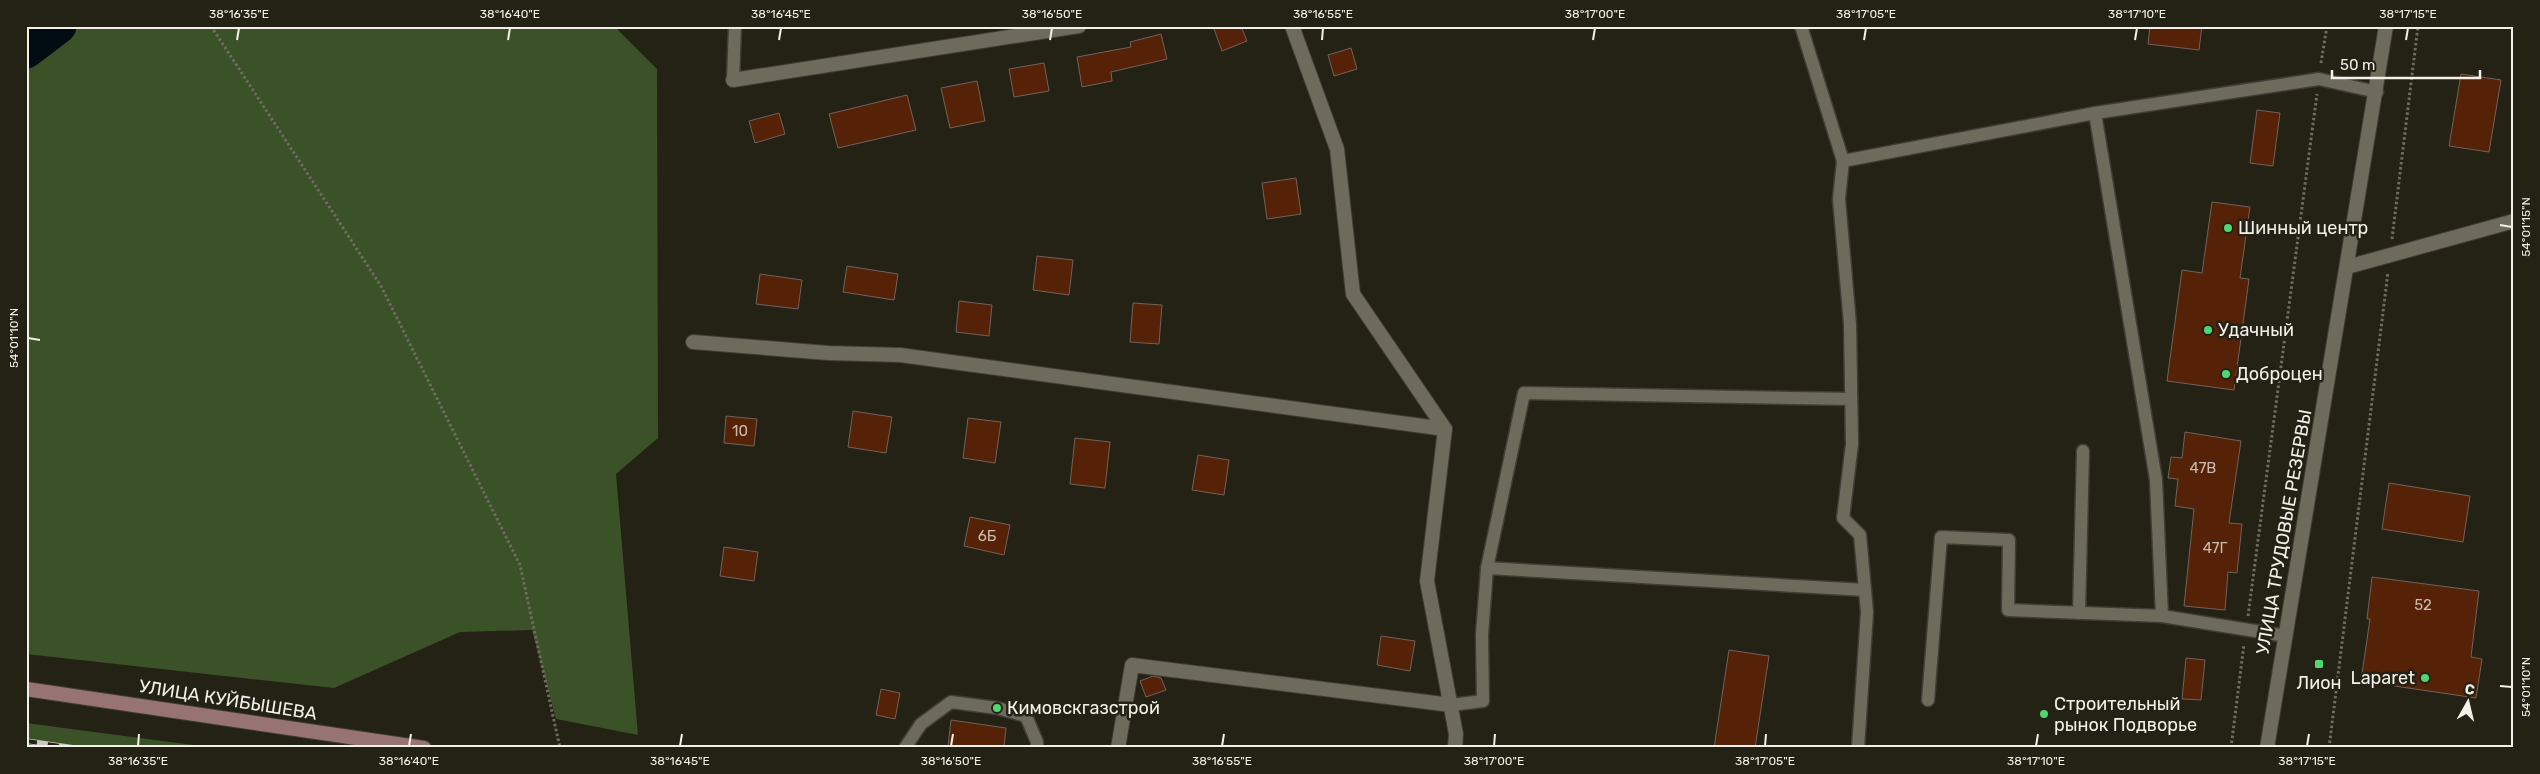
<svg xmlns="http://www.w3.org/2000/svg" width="2540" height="774" font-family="Rubik,sans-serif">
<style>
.green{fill:#3b5127}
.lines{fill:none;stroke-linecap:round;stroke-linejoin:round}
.river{stroke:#000c11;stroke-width:35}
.building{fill:#552207;stroke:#71625c}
.service-casing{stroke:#403d35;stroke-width:15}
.minor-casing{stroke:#403d35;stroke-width:16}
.tertiary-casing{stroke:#403d35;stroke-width:16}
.secondary-casing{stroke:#403d35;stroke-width:16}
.path{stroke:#6f6c62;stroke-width:3;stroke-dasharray:2.5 2.5;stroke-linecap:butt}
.service{stroke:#6e6a5c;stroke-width:12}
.minor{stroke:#6e6a5c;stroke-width:14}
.tertiary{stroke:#6e6a5c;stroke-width:14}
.secondary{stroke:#977374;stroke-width:14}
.rail-casing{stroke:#c9c7be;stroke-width:5.5}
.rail{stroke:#242115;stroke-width:4;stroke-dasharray:11;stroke-linecap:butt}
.ticks{fill:none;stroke:#f2f0e8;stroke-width:2}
.poi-dot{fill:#51d674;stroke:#242115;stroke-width:2}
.labels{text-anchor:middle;stroke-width:5;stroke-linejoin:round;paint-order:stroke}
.number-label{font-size:15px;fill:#cbbcb0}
.poi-label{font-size:18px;fill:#f2f0e8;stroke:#242115;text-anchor:start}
.street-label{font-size:18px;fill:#f2f0e8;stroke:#242115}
.neatline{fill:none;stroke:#f2f0e8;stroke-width:2}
.ticks-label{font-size:12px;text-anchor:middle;fill:#f2f0e8}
</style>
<rect width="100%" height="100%" fill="#242115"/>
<g class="green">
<path d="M26,26H614L657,69L658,438L616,474L638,735L556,719L532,630L460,632L334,688L26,654Z"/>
<path d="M26,723L216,748H26Z"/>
</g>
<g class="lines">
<path class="river" d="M26,51L59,26"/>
</g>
<g class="building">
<path d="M1213,26H1241L1247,41L1222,51Z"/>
<path d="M2150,26H2202L2199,50L2148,44Z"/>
<path d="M1161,34L1167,59L1111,72L1112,81L1082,87L1077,57L1131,47L1130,42Z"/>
<path d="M1351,48L1357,69L1334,76L1328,55Z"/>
<path d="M1044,63L1049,91L1014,97L1009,69Z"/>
<path d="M2461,74L2501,80L2489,152L2449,146Z"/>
<path d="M977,81L985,121L950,128L941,88Z"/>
<path d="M907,95L916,130L838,148L829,114Z"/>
<path d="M2257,110L2280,113L2273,166L2250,163Z"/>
<path d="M779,113L785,134L755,143L749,121Z"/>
<path d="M1296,178L1301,214L1267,219L1262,183Z"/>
<path d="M2212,202L2250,207L2240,278L2249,279L2234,390L2167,381L2182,270L2202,273Z"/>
<path d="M1037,256L1073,260L1069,295L1033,290Z"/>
<path d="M847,266L898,274L894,300L843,292Z"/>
<path d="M760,274L802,280L798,309L756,304Z"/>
<path d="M959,301L992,305L989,336L956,332Z"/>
<path d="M1133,303L1162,305L1159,344L1130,342Z"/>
<path d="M853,411L892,417L886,453L848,447Z"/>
<path d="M726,416L757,419L754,446L724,443Z"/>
<path d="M968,418L1001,422L995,463L963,458Z"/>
<path d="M2185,432L2241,441L2229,523L2242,524L2237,573L2228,572L2225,610L2184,606L2194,509L2175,506L2178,479L2168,478L2171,457L2182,458Z"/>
<path d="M1075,438L1110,442L1105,488L1070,484Z"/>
<path d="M1198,455L1229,460L1224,495L1192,490Z"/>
<path d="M2389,483L2470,496L2463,542L2382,529Z"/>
<path d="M970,517L1010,525L1004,555L964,546Z"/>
<path d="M724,547L758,552L754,581L720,576Z"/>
<path d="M2372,577L2479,591L2471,657L2482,659L2476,698L2361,681L2370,619H2367Z"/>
<path d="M1381,636L1415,641L1410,671L1377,665Z"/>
<path d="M1729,650L1769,656L1755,748H1714Z"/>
<path d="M2186,658L2205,660L2201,700L2182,699Z"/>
<path d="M1153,676L1161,678L1166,690L1146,697L1140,681Z"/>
<path d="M881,689L900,693L895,719L876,715Z"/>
<path d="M951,720L1006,728L1004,748L948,746Z"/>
</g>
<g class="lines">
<defs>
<g id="service">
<path d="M1801,26L1843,161L2095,113L2319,79L2377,92"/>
<path d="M733,80L735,26"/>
<path d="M2095,113L2156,480L2162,616L2286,636"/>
<path d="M1843,161L1839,199L1850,324L1852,444L1843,518L1860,535L1867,612L1858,748"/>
<path d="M1487,568L1524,393L1851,399"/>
<path d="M2079,613L2083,451"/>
<path d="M1928,700L1941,537L2009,540L2008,610L2162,616"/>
<path d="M1451,705L1483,701L1482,635L1487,568L1865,590"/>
<path d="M905,748L921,724L951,702L997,708L1026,716L1037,742V748"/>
</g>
<g id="minor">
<path d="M1292,26L1337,149L1353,294L1445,429L1427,581L1456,734L1455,748"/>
<path d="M733,80L1079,26"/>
<path d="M2347,267L2514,221"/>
<path d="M693,342L828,353L900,355L1445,429"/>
<path d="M1118,748L1132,665L1451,705"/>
</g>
<path id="tertiary" d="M2267,748L2386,26"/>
<path id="secondary" d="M26,689L424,748"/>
</defs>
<use href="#service" class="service-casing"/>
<use href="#minor" class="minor-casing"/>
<use href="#tertiary" class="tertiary-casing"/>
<use href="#secondary" class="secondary-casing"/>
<g class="path">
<path d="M211,26L381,286L520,565L560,748"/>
<path d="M2321,63L2327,26"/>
<path d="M2392,239L2418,26"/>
<path d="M2248,616L2317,94"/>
<path d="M2231,748L2244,644"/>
<path d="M2329,748L2388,272"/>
</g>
<use href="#service" class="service"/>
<use href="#minor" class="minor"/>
<use href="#tertiary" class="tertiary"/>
<use href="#secondary" class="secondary"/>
<defs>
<path id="rail" d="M26,741L74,748"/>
</defs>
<use href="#rail" class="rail-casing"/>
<use href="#rail" class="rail"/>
</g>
<path class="ticks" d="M237,40L239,28M508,40L510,28M779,40L781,28M1050,40L1052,28M1322,40L1323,28M1593,40L1595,28M1864,40L1866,28M2135,40L2137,28M2406,40L2408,28M2500,225L2512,227M28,338L40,340M2500,686L2512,687M138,746L139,734M409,746L411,734M680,746L682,734M951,746L953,734M1222,746L1224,734M1494,746L1495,734M1765,746L1766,734M2036,746L2038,734M2307,746L2309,734"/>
<g class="poi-dot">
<circle cx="2228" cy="228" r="5"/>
<circle cx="2208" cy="330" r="5"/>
<circle cx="2226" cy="374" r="5"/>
<rect x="2314" y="659" width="10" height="10" rx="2.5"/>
<circle cx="2425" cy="678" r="5"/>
<circle cx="997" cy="708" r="5"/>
<circle cx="2044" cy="714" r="5"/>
</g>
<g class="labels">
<g class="number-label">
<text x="740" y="436">10</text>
<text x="2203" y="473">47В</text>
<text x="987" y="541">6Б</text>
<text x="2215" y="553">47Г</text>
<text x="2423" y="610">52</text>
</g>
<g class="poi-label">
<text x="2238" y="234">Шинный центр</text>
<text x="2218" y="336">Удачный</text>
<text x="2236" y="380">Доброцен</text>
<text x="2415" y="684" text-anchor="end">Laparet</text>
<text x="2319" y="689" text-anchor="middle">Лион</text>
<text x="2054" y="710">Строительный<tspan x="2054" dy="21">рынок Подворье</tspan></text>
<text x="1007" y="714">Кимовскгазстрой</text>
</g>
<g class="street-label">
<text transform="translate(2284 532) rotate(-80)" y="6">УЛИЦА ТРУДОВЫЕ РЕЗЕРВЫ</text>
<text transform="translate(228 700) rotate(9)" y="6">УЛИЦА КУЙБЫШЕВА</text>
</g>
</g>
<rect width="2540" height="774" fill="none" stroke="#242115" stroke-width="55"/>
<g transform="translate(2468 702) rotate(8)" stroke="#242115" stroke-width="4" paint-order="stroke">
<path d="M0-4L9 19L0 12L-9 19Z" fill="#f2f0e8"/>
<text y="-8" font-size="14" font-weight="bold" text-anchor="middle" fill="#f2f0e8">С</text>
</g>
<path d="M2332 70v8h148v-8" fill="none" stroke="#f2f0e8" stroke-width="2.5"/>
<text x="2340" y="70" font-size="15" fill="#f2f0e8" stroke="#242115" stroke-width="4" paint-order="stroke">50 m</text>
<rect x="28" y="28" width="2484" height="718" class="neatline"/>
<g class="ticks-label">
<text x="239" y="18">38°16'35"E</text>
<text x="510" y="18">38°16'40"E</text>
<text x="781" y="18">38°16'45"E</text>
<text x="1052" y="18">38°16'50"E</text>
<text x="1323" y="18">38°16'55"E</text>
<text x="1595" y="18">38°17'00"E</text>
<text x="1866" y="18">38°17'05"E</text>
<text x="2137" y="18">38°17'10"E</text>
<text x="2408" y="18">38°17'15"E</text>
<text transform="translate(2526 227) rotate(-90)" y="4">54°01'15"N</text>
<text transform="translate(14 338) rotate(-90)" y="4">54°01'10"N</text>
<text transform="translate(2526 687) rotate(-90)" y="4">54°01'10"N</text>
<text x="138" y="765">38°16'35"E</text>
<text x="409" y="765">38°16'40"E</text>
<text x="680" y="765">38°16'45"E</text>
<text x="951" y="765">38°16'50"E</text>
<text x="1222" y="765">38°16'55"E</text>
<text x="1494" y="765">38°17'00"E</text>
<text x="1765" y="765">38°17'05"E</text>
<text x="2036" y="765">38°17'10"E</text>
<text x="2307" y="765">38°17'15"E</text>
</g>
</svg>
